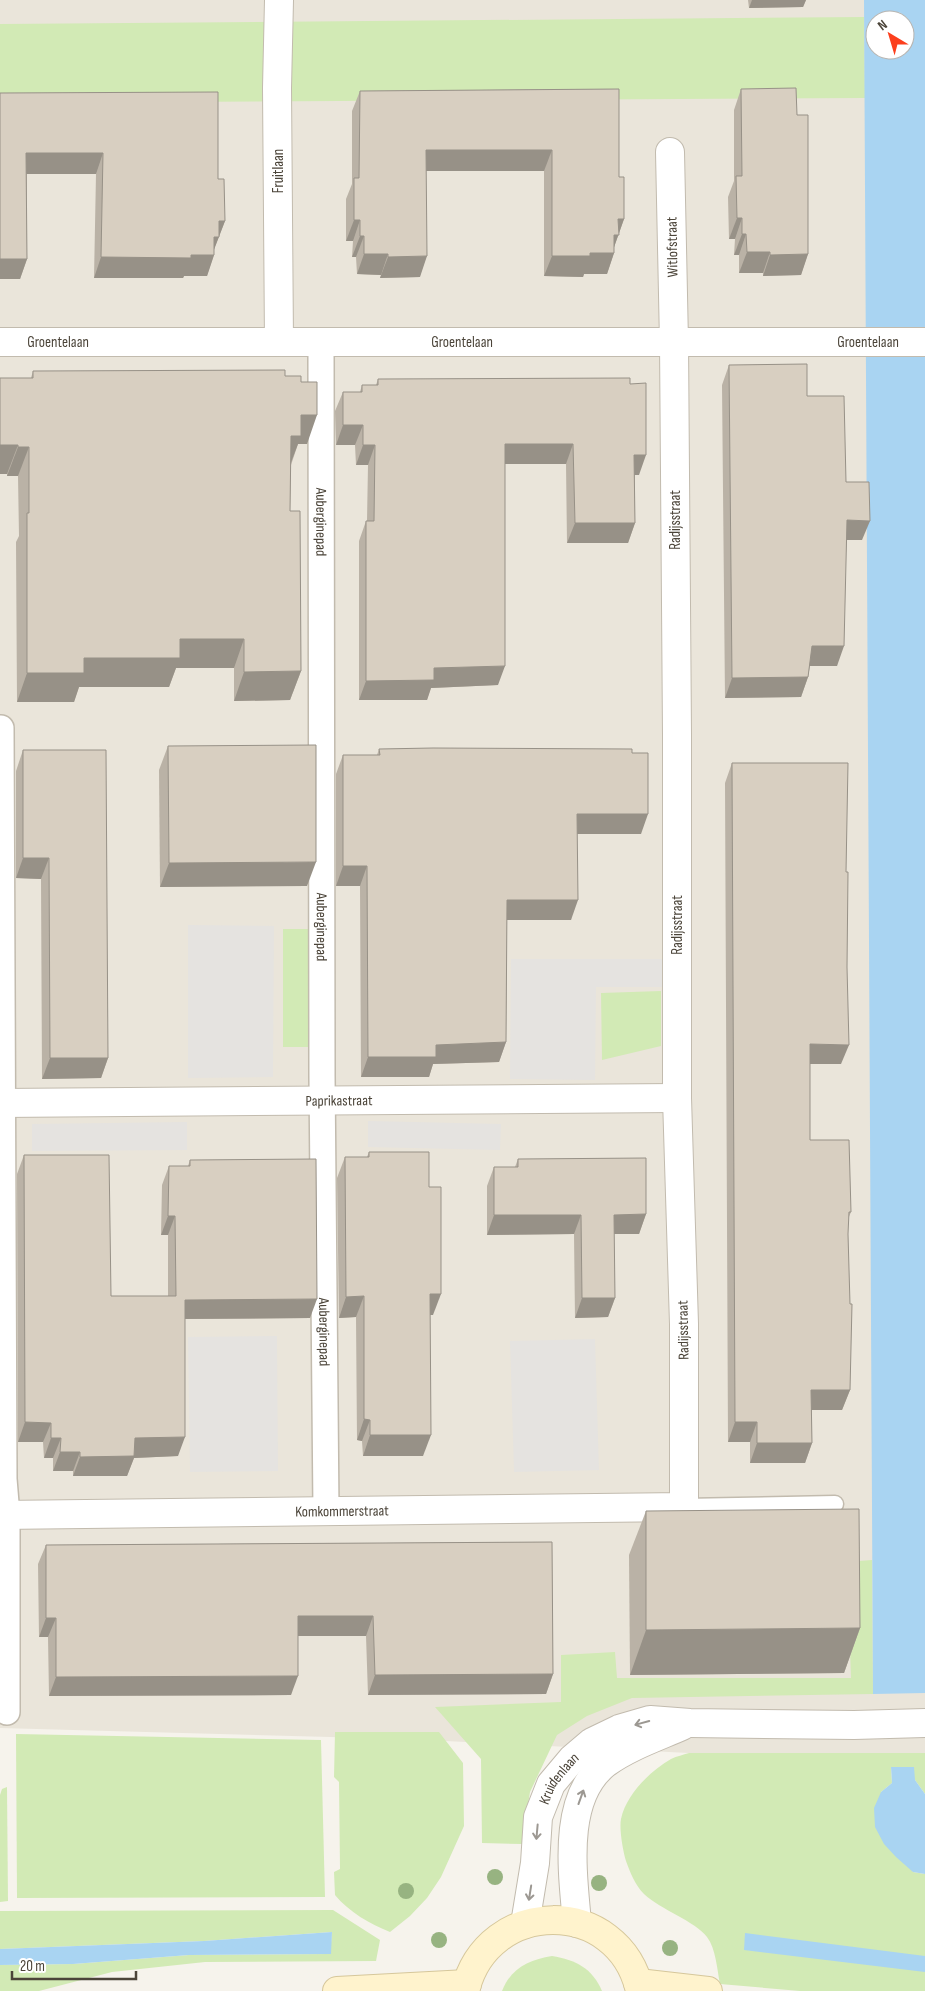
<svg xmlns="http://www.w3.org/2000/svg" width="925" height="1991" font-family="'Sofia Sans Condensed',sans-serif">
<style>
.residential{fill:#eae5da;fill-rule:evenodd}
.green{fill:#d2eab5}
.parking{fill:#e5e3e0}
.water{fill:#a9d4f2;fill-rule:evenodd}
.lines{fill:none;stroke-linecap:round;stroke-linejoin:round}
.service-casing{stroke:#c2bbae;stroke-width:19}
.pedestrian-casing{stroke:#c2bbae;stroke-width:28}
.minor-casing{stroke:#c2bbae;stroke-width:30}
.secondary-casing{stroke:#d6c79b;stroke-width:30}
.service{stroke:#fff;stroke-width:16}
.pedestrian{stroke:#fff;stroke-width:25}
.minor{stroke:#fff;stroke-width:28}
.secondary{stroke:#fff3cd;stroke-width:28}
.tree{fill:#97b381}
.wall{fill:#bab2a6}
.shaded-wall{fill:#979187}
.building{fill:#d8cfc1;stroke:#979187}
.oneway{stroke:#9c9892}
.labels{text-anchor:middle;stroke-width:4.5;stroke-linejoin:round;paint-order:stroke}
.street-label{font-size:15px;fill:#4b4439;stroke:#fff}
</style>
<rect width="100%" height="100%" fill="#f6f3ec"/>
<path class="residential" d="M0,0H925V1753H689L406,1739L0,1728ZM875,20H905V50H875Z"/>
<g class="green">
<path d="M864,17L865,98L0,103V24Z"/>
<rect x="283" y="929" width="26" height="118"/>
<path d="M661,991V1046L602,1060L601,993Z"/>
<path d="M872,1560L873,1694L632,1698L587,1716L557,1735L530,1792L522,1844L482,1843L481,1759L435,1707L561,1702V1655L615,1652L617,1678H851L847,1562Z"/>
<path d="M335,1732H439L463,1763L464,1826L441,1877L427,1898L410,1916L390,1932C370,1924 349,1912 335,1895L334,1872L340,1869L339,1782L334,1777Z"/>
<path d="M16,1734L321,1740L325,1897L17,1898Z"/>
<path d="M689,1753H925V1794L915,1780L891,1768L892,1783L881,1792L913,1872L925,1874V1991H800L720,1984C717,1969 716,1949 707,1937C695,1921 661,1910 644,1894C635,1885 630,1872 626,1861C623,1851 619,1829 621,1819C626,1795 650,1771 671,1759C677,1756 683,1755 689,1753Z"/>
<path d="M7,1787L8,1901L0,1902V1795L2,1789Z"/>
<path d="M333,1910L380,1940L376,1961L205,1962L112,1972L39,1991H0V1965L73,1964L189,1955L330,1954L332,1932L204,1941L0,1949V1911Z"/>
<path d="M552,1956C576,1960 592,1968 602,1991H502C511,1968 529,1960 552,1956Z"/>
</g>
<g class="parking">
<path d="M188,925L274,926L273,1077L188,1078Z"/>
<path d="M511,959H662L663,987H596L595,1080L510,1079Z"/>
<path d="M368,1121L501,1124L500,1150L368,1147Z"/>
<path d="M187,1122V1150L32,1151V1124Z"/>
<path d="M277,1336L278,1471L190,1472L188,1337Z"/>
<path d="M595,1339L599,1470L514,1472L510,1341Z"/>
</g>
<g class="water">
<path d="M864,0H925V1693L873,1694ZM875,20H905V50H875Z"/>
<path d="M891,1767H914L915,1780L925,1794V1874L913,1872L896,1857L884,1844L875,1827L874,1808L881,1792L892,1783Z"/>
<path d="M332,1932L331,1954L189,1955L73,1964L0,1965V1949L204,1941Z"/>
<path d="M745,1933L925,1956V1972L744,1950Z"/>
</g>
<g class="lines">
<defs>
<path id="service" d="M684,1507L835,1504"/>
<g id="pedestrian">
<path id="s1" d="M321,342L322,1076L326,1511"/>
<path d="M1,728L4,1479L7,1515V1712"/>
</g>
<g id="minor">
<path id="s2" d="M0,342H925"/>
<path d="M279,342L277,88L279,0"/>
<path id="s3" d="M0,1103L677,1098"/>
<path id="s4" d="M0,1515L684,1507V1324L677,1098V735L674,342L670,152"/>
<path d="M577,1923C573,1874 561,1798 606,1763C628,1747 657,1737 682,1726"/>
<path id="s5" d="M525,1924L535,1863L538,1817L551,1784L572,1759L592,1742L619,1729L650,1720L690,1723L854,1725L925,1723"/>
</g>
<g id="secondary">
<path d="M638,1983L708,1991"/>
<path d="M337,1991L467,1984"/>
<path d="M465,1991C487,1897 619,1896 640,1991"/>
</g>
</defs>
<use href="#service" class="service-casing"/>
<use href="#pedestrian" class="pedestrian-casing"/>
<use href="#minor" class="minor-casing"/>
<use href="#secondary" class="secondary-casing"/>
<use href="#service" class="service"/>
<use href="#pedestrian" class="pedestrian"/>
<use href="#minor" class="minor"/>
<use href="#secondary" class="secondary"/>
</g>
<g class="tree">
<circle cx="495" cy="1877" r="8"/>
<circle cx="599" cy="1883" r="8"/>
<circle cx="406" cy="1891" r="8"/>
<circle cx="439" cy="1940" r="8"/>
<circle cx="670" cy="1948" r="8"/>
</g>
<g class="wall">
<path d="M748,0H806L803,7L749,8Z"/>
<path d="M619,89V177L624,219L614,247V253L607,274H584L583,277L544,276V171H426L420,277L380,278L381,275L357,274L356,257H352L353,241H346V199L352,184V111L360,91Z"/>
<path d="M741,89L797,115L808,254L801,275L763,276V273H739V255H734L735,239H729L728,197L734,181V110Z"/>
<path d="M0,93L218,179L225,221L214,249V255L207,276H184L183,278H94L96,174H27V259L20,279Z"/>
<path d="M729,365L807,396L846,482L862,540H847L837,666H810L808,677L801,697L725,698L722,385Z"/>
<path d="M33,371L285,376L307,444H298L291,465L290,511L301,671L290,700L234,701V668H176L169,687H79L74,702H17L16,542L19,536L18,476H7V474H0V378H31Z"/>
<path d="M378,379L630,384L639,475H635V523L628,543H567L566,464H505L498,685L431,688L427,700H359V541L366,521H367L368,465H356L355,445H336L335,411L343,392H360L362,385H376Z"/>
<path d="M168,746L307,886L160,887L159,770Z"/>
<path d="M379,749L632,753L641,834H577L571,920H507L506,1042L499,1062L433,1064L429,1077H361L360,886H336V774L343,755H377Z"/>
<path d="M23,750L108,1058L101,1078L42,1079L41,879L16,878V771Z"/>
<path d="M732,763L841,1064H810V1140L851,1212L848,1219V1234L850,1390L842,1410H812V1443L805,1463H750V1442H728L725,783Z"/>
<path d="M369,1152L429,1187L433,1315H430L423,1456H363L362,1441L357,1440L356,1317L339,1318L337,1178L345,1157H367Z"/>
<path d="M24,1155L111,1296H168V1235H161L162,1185L169,1166H188L190,1160L310,1318L185,1319L178,1456L134,1458L127,1476H73V1471H53V1458H44L43,1442H18L17,1174Z"/>
<path d="M518,1159L646,1214L639,1234H614L615,1298L608,1317L575,1318L574,1234L487,1235V1186L494,1167H515Z"/>
<path d="M646,1511L860,1628L844,1673L630,1675L629,1555Z"/>
<path d="M552,1542L553,1674L546,1694L368,1695L366,1636H298L291,1695L49,1696L48,1637H39L38,1564L46,1545Z"/>
</g>
<g class="shaded-wall">
<path d="M752,0H806L803,7L749,8Z"/>
<path d="M426,150H552L544,171H418Z"/>
<path d="M26,153H103L96,174H19Z"/>
<path d="M737,218H742L735,239H729Z"/>
<path d="M618,219H624L612,253H614L607,274H584L583,277L544,276L552,256L590,253Z"/>
<path d="M354,220H360L353,241H346Z"/>
<path d="M219,221H225L212,255H214L207,276H184L183,278H94L101,257L191,255Z"/>
<path d="M742,234H746L739,255H734Z"/>
<path d="M360,236H364L356,257H352Z"/>
<path d="M747,252H770L763,273H739Z"/>
<path d="M364,254H388L381,275L357,274Z"/>
<path d="M808,254L801,275L763,276L770,255Z"/>
<path d="M427,256L420,277L380,278L388,257Z"/>
<path d="M0,259H27L20,279H0Z"/>
<path d="M301,415H317L307,444H298L290,465L291,436Z"/>
<path d="M343,425H363L355,445H336Z"/>
<path d="M505,444H573L566,464H498Z"/>
<path d="M0,445H18L7,474H0Z"/>
<path d="M363,445H375L368,465H356Z"/>
<path d="M18,447H29L18,476H7Z"/>
<path d="M634,455H646L639,475H627Z"/>
<path d="M847,520L870,521L862,540H840Z"/>
<path d="M575,523H635L628,543H567Z"/>
<path d="M180,639H244L234,668H176L169,687H79L74,702H17L27,673L84,658Z"/>
<path d="M812,646H844L837,666H805Z"/>
<path d="M505,666L498,685L431,688L427,700H359L366,681L434,668Z"/>
<path d="M301,671L290,700L234,701L244,672Z"/>
<path d="M808,677L801,697L725,698L732,678Z"/>
<path d="M577,814H648L641,834H570Z"/>
<path d="M23,858H49L41,879L16,878Z"/>
<path d="M316,862L307,886L160,887L169,863Z"/>
<path d="M343,866H367L360,886H336Z"/>
<path d="M507,900H578L571,920H500Z"/>
<path d="M506,1042L499,1062L433,1064L429,1077H361L368,1057L436,1045Z"/>
<path d="M810,1044L849,1045L841,1064H803Z"/>
<path d="M50,1058H108L101,1078L42,1079Z"/>
<path d="M646,1214L639,1234H607L614,1215Z"/>
<path d="M494,1215H581L574,1234L487,1235Z"/>
<path d="M168,1216H175L168,1235H161Z"/>
<path d="M430,1294H441L433,1315H422Z"/>
<path d="M364,1296L356,1317L339,1318L346,1297Z"/>
<path d="M582,1298H615L608,1317L575,1318Z"/>
<path d="M317,1299L310,1318L178,1319L185,1300Z"/>
<path d="M811,1390H850L842,1410H804Z"/>
<path d="M364,1419L370,1420L362,1441L357,1440Z"/>
<path d="M25,1422L51,1423L43,1442H18Z"/>
<path d="M735,1422H757L750,1442H728Z"/>
<path d="M370,1435H431L423,1456H363Z"/>
<path d="M185,1437L178,1456L134,1458L127,1476H73L80,1457L135,1438Z"/>
<path d="M51,1438H61L53,1458H44Z"/>
<path d="M757,1443H812L805,1463H750Z"/>
<path d="M60,1452H80L73,1471H53Z"/>
<path d="M298,1616H373L366,1636H291Z"/>
<path d="M46,1618H56L48,1637H39Z"/>
<path d="M860,1628L844,1673L630,1675L646,1630Z"/>
<path d="M553,1674L546,1694L368,1695L375,1675Z"/>
<path d="M298,1676L291,1695L49,1696L56,1677Z"/>
</g>
<g class="building">
<path d="M796,88L797,115H808V254L770,255V252H747L746,234H742V218H737L736,176H742L741,89Z"/>
<path d="M619,89V177H624V219H618L619,235H614V253H590V256H552V150H426L427,256L388,257V254H364V236H360V220H354V178H359L360,91Z"/>
<path d="M218,92V179H224L225,221H219V237H214V255H191V258L101,257L103,153H26L27,259H0V93Z"/>
<path d="M807,364V396H844L846,482H869L870,521L847,520L844,646H812L808,677L732,678L729,365Z"/>
<path d="M285,370V376H301V382H317V415H301V436H291L290,511H300L301,671L244,672V639H180V658H84V673H27V513H29V447H18V445H0V378H33V371Z"/>
<path d="M630,378V384L646,383V455H634L635,523H575L573,444H505V666L434,668V680L366,681V521H374L375,445H363V425H343V392H362V385H378V379Z"/>
<path d="M316,745V862L169,863L168,746Z"/>
<path d="M433,748L632,749V753H648V814H577L578,900H507L506,1042L436,1045V1057H368L367,866H343V755H380L379,749Z"/>
<path d="M23,750H106L108,1058H50L49,858H23Z"/>
<path d="M732,763H848L846,872H848L847,967L849,1045L810,1044V1140H849L851,1212H849L848,1234L850,1304H852L850,1390H811L812,1443H757V1422H735Z"/>
<path d="M369,1152H429V1187H441V1294H430L431,1435H370V1420L364,1419V1296L346,1297L345,1157H369Z"/>
<path d="M24,1155H109L111,1296H176L175,1216H168L169,1166H190V1160L316,1159L317,1299L185,1300V1437L135,1438L134,1456L80,1457V1452H60L61,1438H51V1423L25,1422Z"/>
<path d="M646,1158V1214L614,1215L615,1298H582L581,1215H494V1167H518V1159Z"/>
<path d="M859,1509L860,1628L646,1630V1511Z"/>
<path d="M552,1542L553,1674L375,1675L373,1616H298V1676L56,1677V1618H46V1545Z"/>
</g>
<defs><path id="oneway-shaft" d="M-6 0H5M1.5-3L5.5 0L1.5 3" fill="none" stroke-width="1.6" stroke-linecap="round" stroke-linejoin="round" transform="scale(1.25)"/></defs>
<g class="oneway">
<use href="#oneway-shaft" transform="translate(642 1723) rotate(165)"/>
<use href="#oneway-shaft" transform="translate(581 1797) rotate(-70)"/>
<use href="#oneway-shaft" transform="translate(537 1832) rotate(95)"/>
<use href="#oneway-shaft" transform="translate(530 1893) rotate(99)"/>
</g>
<g class="labels">
<g class="street-label">
<text transform="translate(278 171) rotate(-90)" y="5">Fruitlaan</text>
<text transform="translate(672 247) rotate(-91)" y="5">Witlofstraat</text>
<text dy="5" stroke="none"><textPath href="#s2" startOffset="58">Groentelaan</textPath></text>
<text dy="5" stroke="none"><textPath href="#s2" startOffset="462">Groentelaan</textPath></text>
<text dy="5" stroke="none"><textPath href="#s2" startOffset="868">Groentelaan</textPath></text>
<text transform="translate(675 520) rotate(-90)" y="5">Radijsstraat</text>
<text dy="5" stroke="none"><textPath href="#s1" startOffset="180">Auberginepad</textPath></text>
<text transform="translate(677 925) rotate(-90)" y="5">Radijsstraat</text>
<text dy="5" stroke="none"><textPath href="#s1" startOffset="585">Auberginepad</textPath></text>
<text dy="5" stroke="none"><textPath href="#s3" startOffset="339">Paprikastraat</textPath></text>
<text transform="translate(683 1330) rotate(-91)" y="5">Radijsstraat</text>
<text dy="5" stroke="none"><textPath href="#s1" startOffset="990">Auberginepad</textPath></text>
<text dy="5" stroke="none"><textPath href="#s4" startOffset="342">Komkommerstraat</textPath></text>
<text dy="5" stroke="none"><textPath href="#s5" startOffset="152">Kruidenlaan</textPath></text>
</g>
</g>
<g transform="translate(890 35) rotate(322)"><circle r="24" fill="#ffffff" stroke="#b7b4b0"/>
<path d="M0-4L9 19L0 12L-9 19Z" fill="#fc3f1d"/>
<text y="-8" font-size="14" font-weight="bold" text-anchor="middle" fill="#4b4439">N</text>
</g>
<path d="M12 1971v8h124v-8" fill="none" stroke="#4b4439" stroke-width="2.5"/>
<text x="20" y="1971" font-size="15" fill="#4b4439" stroke="#ffffff" stroke-width="4" paint-order="stroke">20 m</text>
</svg>
